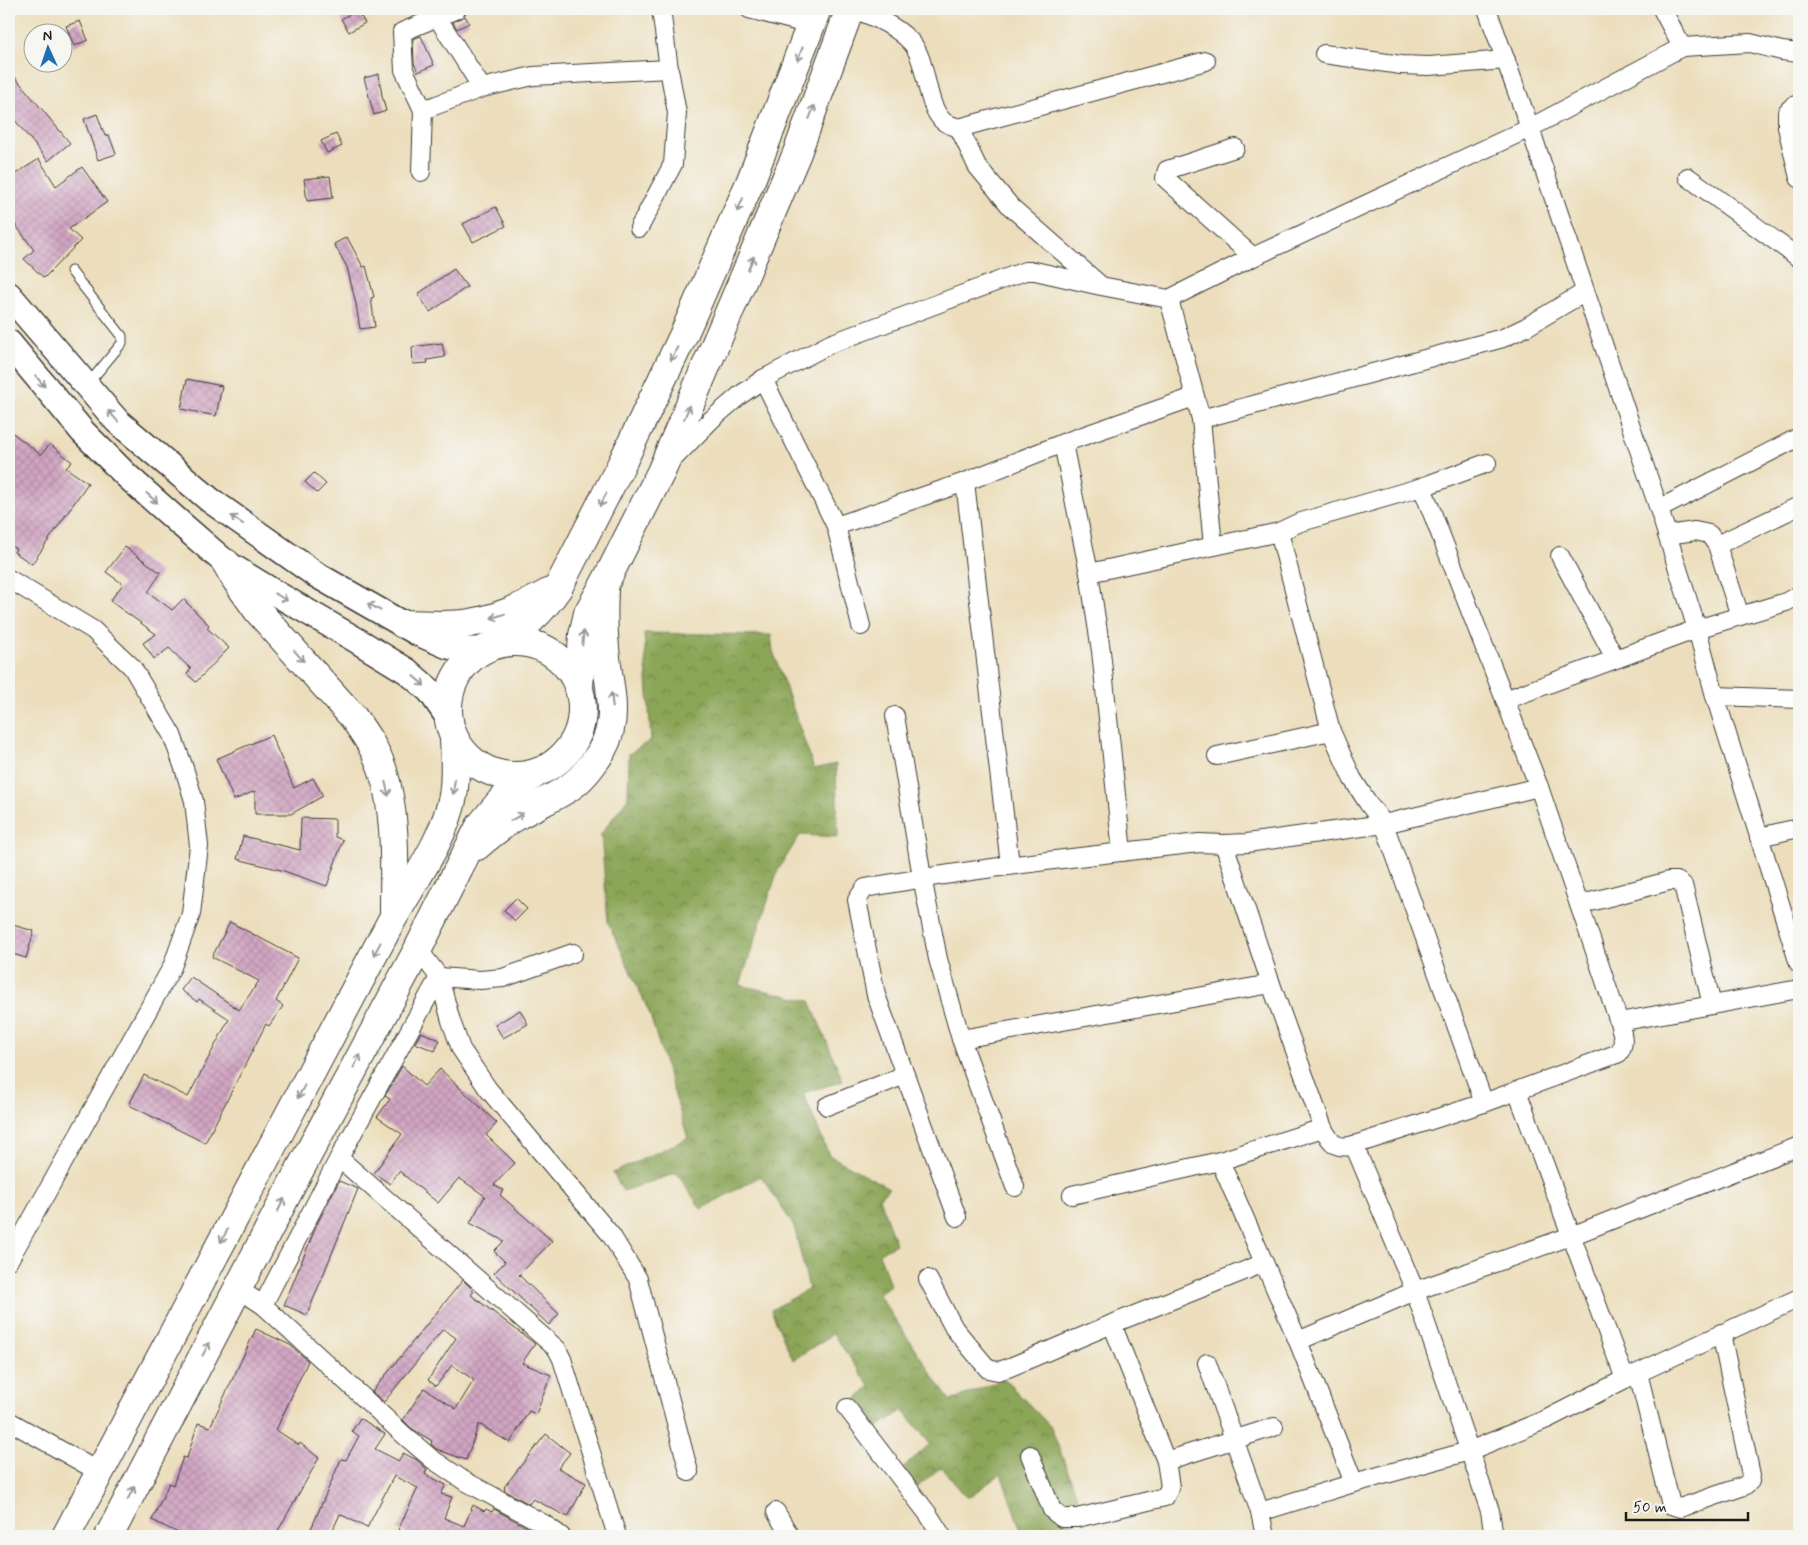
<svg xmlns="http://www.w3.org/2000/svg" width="1808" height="1545" font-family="Mynerve,sans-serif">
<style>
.forest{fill:url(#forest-crowns);stroke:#54613a}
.building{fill:url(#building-cross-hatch)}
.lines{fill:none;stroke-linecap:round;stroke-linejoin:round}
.lane-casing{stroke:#3b3934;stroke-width:11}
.street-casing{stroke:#3b3934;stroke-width:20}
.secondary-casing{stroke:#3b3934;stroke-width:28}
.primary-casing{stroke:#3b3934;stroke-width:30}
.lane{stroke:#fff;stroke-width:9}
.street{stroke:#fff;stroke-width:18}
.secondary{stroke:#fff;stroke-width:25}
.primary{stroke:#fff;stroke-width:28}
.oneway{stroke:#999}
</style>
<defs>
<pattern id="forest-crowns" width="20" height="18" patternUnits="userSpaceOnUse" patternTransform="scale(1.25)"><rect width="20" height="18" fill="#8ca659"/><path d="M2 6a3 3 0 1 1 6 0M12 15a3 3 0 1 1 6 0" fill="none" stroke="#728649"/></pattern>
<pattern id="building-cross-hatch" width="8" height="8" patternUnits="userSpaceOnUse" patternTransform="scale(1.25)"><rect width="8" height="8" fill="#d0a5c2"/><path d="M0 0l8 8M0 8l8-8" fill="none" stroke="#b28da6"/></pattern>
</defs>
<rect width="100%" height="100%" fill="#f6f6f2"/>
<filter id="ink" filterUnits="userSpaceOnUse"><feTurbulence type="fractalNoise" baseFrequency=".02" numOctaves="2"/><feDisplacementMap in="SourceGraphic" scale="10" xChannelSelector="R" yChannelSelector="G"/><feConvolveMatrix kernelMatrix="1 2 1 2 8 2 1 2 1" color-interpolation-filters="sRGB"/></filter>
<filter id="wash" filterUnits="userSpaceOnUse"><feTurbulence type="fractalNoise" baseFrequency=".0096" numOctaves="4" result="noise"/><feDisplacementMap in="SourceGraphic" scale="20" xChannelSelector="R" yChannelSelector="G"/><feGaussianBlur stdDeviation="1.12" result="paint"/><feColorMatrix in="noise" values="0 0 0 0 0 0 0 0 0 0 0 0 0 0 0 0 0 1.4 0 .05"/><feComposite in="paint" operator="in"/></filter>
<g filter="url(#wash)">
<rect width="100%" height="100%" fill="#ecdebc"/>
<path class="forest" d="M644,633L771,635L773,651L814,769L836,764L838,837L800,835L778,870L740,985L810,1001L843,1081L803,1093L829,1155L889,1188L879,1198L896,1244L879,1253L890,1285L878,1294L950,1401L1004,1379L1051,1427L1084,1514L1062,1536H1023L1001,1474L967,1498L941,1467L916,1488L902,1469L930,1444L903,1410L870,1433L853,1402L870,1386L833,1334L793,1360L771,1310L809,1289L794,1226L761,1176L701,1209L677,1173L623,1191L613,1173L688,1138L649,1012L608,922L601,834L628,798L629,754L651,740Z"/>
<g id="blocks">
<g class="building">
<path d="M357,10L365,23L349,32L341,19Z"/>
<path d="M465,16L469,23L457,29L453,22Z"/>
<path d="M80,21L88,40L74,46L66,26Z"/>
<path d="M421,36L434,65L418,72L414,63L413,39Z"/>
<path d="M9,70L70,143L48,161L9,113Z"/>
<path d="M379,74L382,96L386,111L374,115L364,78Z"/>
<path d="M97,114L105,136L109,135L116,154L98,160L84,119Z"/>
<path d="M336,134L342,146L327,153L321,141Z"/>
<path d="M39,159L56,186L82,167L107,202L69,229L81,240L44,278L24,259L34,250L9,216V178Z"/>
<path d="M330,176L333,198L307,201L304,179Z"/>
<path d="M496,207L506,226L473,242L463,224Z"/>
<path d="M347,237L363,267L366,266L374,297L371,298L375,327L360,329L356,304L347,267L334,244Z"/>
<path d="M454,269L467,287L430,312L418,294Z"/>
<path d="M442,343L445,357L427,360L428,363L413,364L412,347Z"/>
<path d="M187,379L222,386L216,416L181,409Z"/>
<path d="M9,430L41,455L50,444L72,462L66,468L88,483L32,564L14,552L16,549L9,544Z"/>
<path d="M314,473L326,484L317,493L305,482Z"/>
<path d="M125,547L161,573L148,592L172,610L183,599L209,625L207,628L229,648L196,682L187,674L191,669L169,648L154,659L143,643L156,634L110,601L123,584L106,572Z"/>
<path d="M271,735L294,788L313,778L323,796L291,814H255V791L234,800L216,759Z"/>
<path d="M301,818L335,819V837L343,840L327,886L281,870L237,859L243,836L300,850Z"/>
<path d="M516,898L527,909L515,921L504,910Z"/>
<path d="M230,922L298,958L276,1001L283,1006L269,1026L266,1024L205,1143L129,1105L144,1075L188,1097L229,1019L199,999L197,1002L181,990L191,977L239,1010L259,981L212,957Z"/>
<path d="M9,924L34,931L26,958L9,953Z"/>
<path d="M520,1010L528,1024L503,1038L495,1025Z"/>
<path d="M421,1032L440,1040L435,1051L415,1043Z"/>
<path d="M402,1066L424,1086L440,1069L497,1123L486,1135L515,1163L494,1185L503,1190L500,1195L552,1241L519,1275L559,1314L549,1325L494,1273L505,1262L494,1251L504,1241L470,1223L485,1196L459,1178L438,1203L399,1171L390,1184L374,1173L402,1134L377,1117L390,1099L385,1096Z"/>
<path d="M339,1181L358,1189L307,1315L284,1305L317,1224Z"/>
<path d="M463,1280L474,1291L471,1295L535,1344L522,1363L551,1375L536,1414L529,1411L510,1443L479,1424L466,1460L436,1449L431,1444L432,1441L411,1428L403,1420L424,1388L456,1409L474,1380L452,1365L436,1386L428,1380L456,1338L443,1329L384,1402L372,1392Z"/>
<path d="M256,1329L290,1345L308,1361L276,1430L299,1445L300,1443L319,1458L275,1536H184L152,1520L169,1483L173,1485L183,1457L187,1458L198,1423L210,1427Z"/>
<path d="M360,1418L385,1434L375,1449L399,1461L403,1453L417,1460L427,1469L425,1474L446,1485L441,1494L452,1497L444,1518L464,1526L473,1505L484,1511L486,1509L492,1512L494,1509L543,1536H411L398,1530L418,1488L394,1476L367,1528L340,1514L330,1536H308L341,1459L346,1460L359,1436L352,1431Z"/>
<path d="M546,1434L570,1453L558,1468L586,1483L568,1517L533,1499L529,1504L504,1490L505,1487H504Z"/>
</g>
</g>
</g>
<g filter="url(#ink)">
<use href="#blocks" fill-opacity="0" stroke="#3b3934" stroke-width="1"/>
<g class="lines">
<defs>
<path id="lane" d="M71,271L122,336V343L88,384"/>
<g id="street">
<path d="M749,9L811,25"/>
<path d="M853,9C873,16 895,25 910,41C928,59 924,101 942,120C945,124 954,126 959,128L1206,61"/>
<path d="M1487,9L1530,128L1659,509L1697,629L1715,696L1799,964"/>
<path d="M1662,9L1682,47"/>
<path d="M437,17L482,88L423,110L404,70L402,32L457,9"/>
<path d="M1324,54L1401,65L1429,66L1506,60"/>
<path d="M482,88L533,76L669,69"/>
<path d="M1799,104L1793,106L1787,112V127L1799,178"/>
<path d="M959,128L977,166L1011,207L1099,284"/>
<path d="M1235,148L1167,170L1165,178L1253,257"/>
<path d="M421,172L423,110"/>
<path d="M1688,177L1799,258"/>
<path d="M639,228L673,164L677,113L669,69L661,9"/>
<path d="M1169,299L1201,419L1213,546"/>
<path d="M763,379L836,526L861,626"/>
<path d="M1201,419L1503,338L1526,327L1585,292"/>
<path d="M1063,443L1089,573L1101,651L1122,852"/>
<path d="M673,459L711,420L739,396L763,379L830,344L1025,271H1035L1101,286L1169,299L1253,257L1530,128L1682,47L1750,43L1782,51L1799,53"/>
<path d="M965,482L1010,865"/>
<path d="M1659,509L1799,437"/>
<path d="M836,526L965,482L1063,443L1194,397"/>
<path d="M1279,532L1331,731L1352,778L1368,803L1384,824L1484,1103"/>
<path d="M1667,535L1695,531L1709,534L1717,545L1740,616"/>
<path d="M1717,545L1799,506"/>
<path d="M1560,556L1615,658"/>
<path d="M1089,573L1279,532L1298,523L1422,487L1487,463"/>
<path d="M9,579L93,630L132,667L172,735L184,768L194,801L199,846L191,914L172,967L9,1260"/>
<path d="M1715,696L1799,699"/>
<path d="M1505,700L1697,629L1786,602L1799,595"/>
<path d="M895,716L922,877L938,959L961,1039L1015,1187"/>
<path d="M1217,756L1331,731"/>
<path d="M1759,837L1799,828"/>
<path d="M1224,844L1271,984L1323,1128C1331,1143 1336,1150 1354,1145L1415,1291L1490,1511L1494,1536"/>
<path d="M1579,905L1669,881H1677L1683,885L1712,1005"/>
<path d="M418,949L439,977L451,1021L461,1049L488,1089L611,1235L638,1279L689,1472"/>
<path d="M1619,1022L1799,989"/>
<path d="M961,1039L1271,984"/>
<path d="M1517,1091L1625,1379"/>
<path d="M827,1106L905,1075"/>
<path d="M1354,1145L1484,1103L1619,1053C1626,1042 1622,1034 1619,1022L1539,787L1422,487"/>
<path d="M339,1158L557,1349L562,1359L617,1536"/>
<path d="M1220,1161L1298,1341L1354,1483"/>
<path d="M1072,1195L1220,1161L1323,1128"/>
<path d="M957,1217L876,995L857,900L865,888C976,868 1087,856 1199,843L1224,844L1247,843L1384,824L1539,787"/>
<path d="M928,1279L954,1328L988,1369L998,1371L1008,1368L1112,1324L1264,1263"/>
<path d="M238,1289L263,1305L405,1436L432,1459L463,1480L544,1524L561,1536"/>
<path d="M263,1305L339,1158L439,977L480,980L503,978L573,953"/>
<path d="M1298,1341L1415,1291L1571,1236L1799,1146"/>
<path d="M1207,1363L1260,1512L1265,1536"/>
<path d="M1638,1373L1671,1505L1680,1508L1744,1486L1750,1481L1751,1475L1721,1333"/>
<path d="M847,1408L928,1514L942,1536"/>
<path d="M9,1421L99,1472"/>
<path d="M1030,1455L1052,1510L1062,1518H1077L1165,1497L1170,1487L1166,1461L1112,1324"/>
<path d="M1166,1461L1274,1427"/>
<path d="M776,1512L790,1536"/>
<path d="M1260,1512L1354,1483L1469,1451L1547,1419L1625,1379L1799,1298"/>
</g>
<g id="secondary">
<path d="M9,295L117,421L210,500L315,574L418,633L448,646L468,650H483"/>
<path d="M9,343L83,432L127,476L181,524L226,563L270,590L358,641L407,671L430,691L448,717"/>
</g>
<g id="primary">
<path d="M226,563L236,580L258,611L353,717C365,734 377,751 383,771C397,817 394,867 394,914"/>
<path d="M403,624C425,624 448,627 470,623C498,619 525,606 550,592"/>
<circle cx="515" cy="709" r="67"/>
<path d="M500,643C526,626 540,614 558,588L621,465L683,336L751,180L817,9"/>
<path d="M579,687L583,635L588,613L605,583L661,472L797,153L850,9"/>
<path d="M477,846C490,835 502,825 517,816C534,806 554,798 570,787C579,781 586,773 592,765C624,725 609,694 605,648C603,629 603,610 604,591"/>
<path d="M66,1536L393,918C414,881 445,838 453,796C456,777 455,758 454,738"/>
<path d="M109,1536L297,1175L418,949L480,826L500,802L515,788L538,772"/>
</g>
</defs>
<use href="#lane" class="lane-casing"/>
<use href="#street" class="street-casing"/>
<use href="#secondary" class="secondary-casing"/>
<use href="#primary" class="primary-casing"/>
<use href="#lane" class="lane"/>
<use href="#street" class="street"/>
<use href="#secondary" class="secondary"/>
<use href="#primary" class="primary"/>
</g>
<defs><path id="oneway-shaft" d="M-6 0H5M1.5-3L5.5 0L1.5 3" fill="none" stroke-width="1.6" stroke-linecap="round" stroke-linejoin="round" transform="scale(1.25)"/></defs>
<g class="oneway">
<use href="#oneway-shaft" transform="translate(800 54) rotate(111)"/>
<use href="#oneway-shaft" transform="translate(812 112) rotate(-69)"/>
<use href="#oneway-shaft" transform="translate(740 205) rotate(114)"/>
<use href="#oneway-shaft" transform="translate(751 263) rotate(-67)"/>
<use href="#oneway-shaft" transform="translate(674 354) rotate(116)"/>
<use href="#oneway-shaft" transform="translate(40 381) rotate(50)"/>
<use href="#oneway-shaft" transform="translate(687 412) rotate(-67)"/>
<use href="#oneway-shaft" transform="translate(113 416) rotate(-132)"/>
<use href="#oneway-shaft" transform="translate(152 498) rotate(42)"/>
<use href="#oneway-shaft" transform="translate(603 500) rotate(117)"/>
<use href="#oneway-shaft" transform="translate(237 520) rotate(-145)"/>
<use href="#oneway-shaft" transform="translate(281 597) rotate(30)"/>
<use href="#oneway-shaft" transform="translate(374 607) rotate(-151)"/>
<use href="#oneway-shaft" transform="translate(498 616) rotate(162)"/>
<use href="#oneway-shaft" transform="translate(583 638) rotate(-84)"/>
<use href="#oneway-shaft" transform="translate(299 656) rotate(48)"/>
<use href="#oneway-shaft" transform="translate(419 681) rotate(41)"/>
<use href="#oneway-shaft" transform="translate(612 700) rotate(-96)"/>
<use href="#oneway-shaft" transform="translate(454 787) rotate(96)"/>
<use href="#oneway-shaft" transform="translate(387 789) rotate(77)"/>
<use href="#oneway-shaft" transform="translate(517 817) rotate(-31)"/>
<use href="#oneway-shaft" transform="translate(377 949) rotate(118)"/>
<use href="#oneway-shaft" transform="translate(357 1061) rotate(-62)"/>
<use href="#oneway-shaft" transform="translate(301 1092) rotate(118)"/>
<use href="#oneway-shaft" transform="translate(281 1205) rotate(-63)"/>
<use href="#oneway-shaft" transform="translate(224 1236) rotate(118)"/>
<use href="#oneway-shaft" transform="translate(206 1349) rotate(-62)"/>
<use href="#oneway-shaft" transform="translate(131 1493) rotate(-62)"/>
</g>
</g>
<rect width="1808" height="1545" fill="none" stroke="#f6f6f2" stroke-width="30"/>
<g transform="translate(48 48) rotate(357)"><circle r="24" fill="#f6f6f2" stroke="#9f9f9c"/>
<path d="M0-4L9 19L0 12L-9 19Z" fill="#1f6fb2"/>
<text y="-8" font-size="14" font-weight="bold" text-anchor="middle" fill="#1c1c1c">N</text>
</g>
<path d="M1626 1512v8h122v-8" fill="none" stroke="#1c1c1c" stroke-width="2.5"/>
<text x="1633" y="1512" font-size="15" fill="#1c1c1c" stroke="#f6f6f2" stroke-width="4" paint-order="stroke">50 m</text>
</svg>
